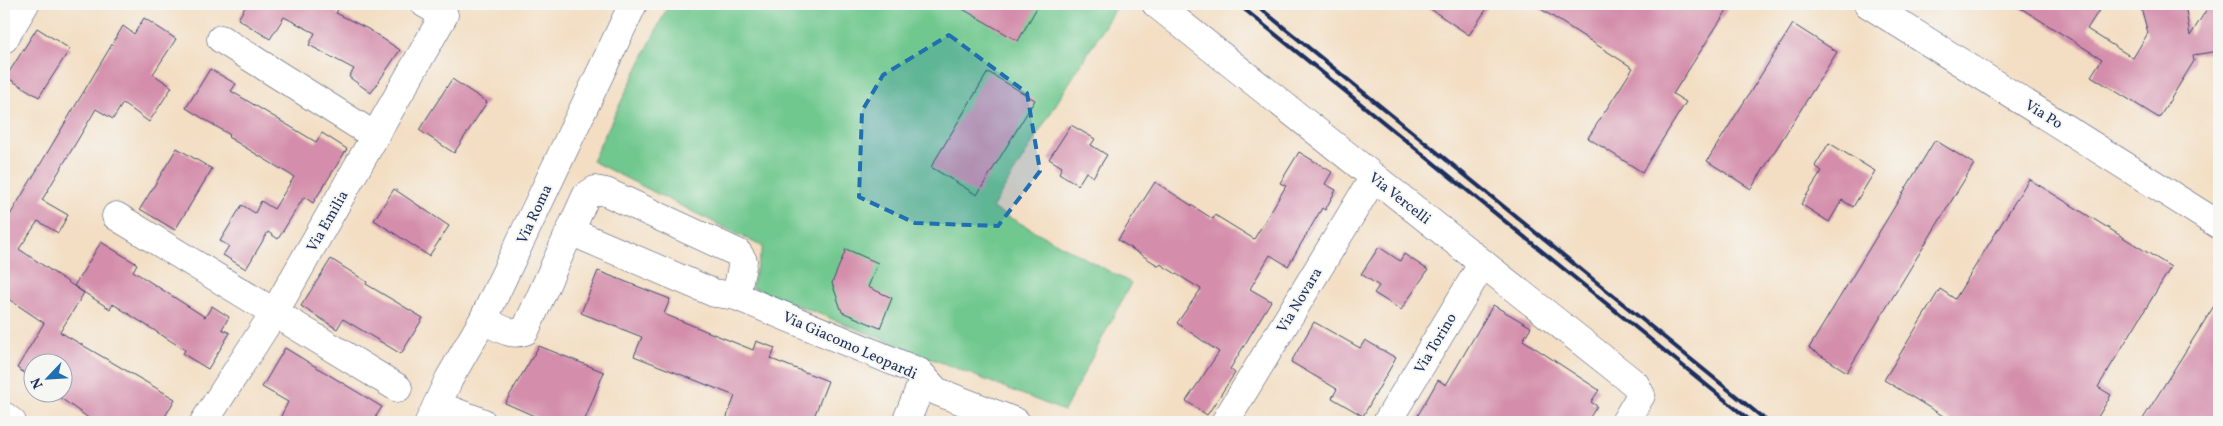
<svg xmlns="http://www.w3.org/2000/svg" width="2223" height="426" font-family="Vollkorn,serif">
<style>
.garden{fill:#6fc88e;stroke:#457c76}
.building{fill:#d48eab}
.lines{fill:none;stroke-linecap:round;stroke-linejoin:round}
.minor-casing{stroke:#3b496d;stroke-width:29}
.minor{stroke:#fff;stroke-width:28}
.rail{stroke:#1b2f5e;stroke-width:4}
.marked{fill:#1f6fb2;fill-opacity:0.2;stroke:#1f6fb2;stroke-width:4;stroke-dasharray:10 6;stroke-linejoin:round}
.labels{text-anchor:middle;stroke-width:4;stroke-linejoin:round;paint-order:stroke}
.street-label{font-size:15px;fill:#1b2f5e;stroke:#f6f6f2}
</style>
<rect width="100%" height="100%" fill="#f6f6f2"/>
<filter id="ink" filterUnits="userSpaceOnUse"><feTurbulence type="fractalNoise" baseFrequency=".02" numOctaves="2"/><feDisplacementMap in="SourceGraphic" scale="10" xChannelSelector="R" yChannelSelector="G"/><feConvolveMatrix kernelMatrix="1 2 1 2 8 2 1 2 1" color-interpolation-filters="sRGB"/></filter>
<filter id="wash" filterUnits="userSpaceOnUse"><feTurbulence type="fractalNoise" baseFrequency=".0096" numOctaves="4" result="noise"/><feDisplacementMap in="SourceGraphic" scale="20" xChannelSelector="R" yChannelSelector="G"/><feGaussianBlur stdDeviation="1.12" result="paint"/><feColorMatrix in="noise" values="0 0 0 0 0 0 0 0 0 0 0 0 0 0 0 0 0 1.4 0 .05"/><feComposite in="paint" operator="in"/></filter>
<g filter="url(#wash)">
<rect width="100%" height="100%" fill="#f3dec3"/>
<path class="garden" d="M669,4H1118L992,208L1131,283L1064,411L751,287L763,247L592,161Z"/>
<g id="blocks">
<g class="building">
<path d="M247,4H341L336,13L368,29L400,50L371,93L349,77L354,69L309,45L315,33L284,17L270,39L238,19Z"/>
<path d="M954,4H1039L1018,41Z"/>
<path d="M1423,4H1490L1469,35Z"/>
<path d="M1533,4H1717L1727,10L1673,94L1686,102L1642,172L1588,138L1633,68Z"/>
<path d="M2014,4H2103L2087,29L2133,58L2148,33L2140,4H2185L2190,36L2210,4H2219V51L2193,55L2194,61L2159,118L2091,76L2102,59Z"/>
<path d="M144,18L176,39L153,74L172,87L149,122L123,103L113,119L96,109L42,200L68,215L58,233L38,221L19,249L84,293L60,332L175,399L162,422H94L55,394H62V364H32V378L17,368L44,323L4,296V225L123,26L134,34Z"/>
<path d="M1793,24L1837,52L1751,189L1707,161Z"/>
<path d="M37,28L70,49L39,97L6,77Z"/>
<path d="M210,69L236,84L231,91L316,142L322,133L347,149L313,203L304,197L278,239L268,232L246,269L223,255L229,246L220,241L242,205L255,213L261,201L274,209L294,177L228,137L230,135L186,108Z"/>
<path d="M988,72L1035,100L977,195L931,167Z"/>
<path d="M452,79L487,102L454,153L419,130Z"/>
<path d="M1071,125L1095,139L1091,145L1107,155L1093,177L1086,172L1078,185L1059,173L1062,167L1049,159Z"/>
<path d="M1935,140L1974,164L1847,372L1809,348Z"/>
<path d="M1829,143L1875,171L1853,207L1842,200L1829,222L1801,204L1822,171L1815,166Z"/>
<path d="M177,148L212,169L175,230L140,209Z"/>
<path d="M1299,152L1332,172L1325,184L1336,190L1325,210L1322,208L1288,266L1270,255L1250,289L1271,301L1230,369L1235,373L1207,415L1186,401L1219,352L1177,323L1201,289L1160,264L1159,266L1118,240L1155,182L1213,219L1215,215L1254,239L1286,186L1280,183Z"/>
<path d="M2029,179L2171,267L2098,387L2111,395L2095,422H1953L1884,380L1940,289L1955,299Z"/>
<path d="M394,189L449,226L429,256L374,220Z"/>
<path d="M101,242L137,264L133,271L205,317L212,306L229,317L222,329L230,333L208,369L183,354L185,350L113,304L110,309L74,286Z"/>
<path d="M1379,247L1400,261L1404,254L1428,270L1401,310L1374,293L1379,286L1361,274Z"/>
<path d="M846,249L878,263L868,287L892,298L880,328L842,312L832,283Z"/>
<path d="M331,259L367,282L366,284L423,318L401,354L343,319L337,329L301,306Z"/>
<path d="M598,271L670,299L664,314L753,350L756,341L775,348L771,359L828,381L812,422H725L735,396L634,356L642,337L581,313Z"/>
<path d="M2219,298V422H2141Z"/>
<path d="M1493,305L1531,327L1523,340L1599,390L1591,402L1597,406L1587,422H1414L1438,380L1446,385Z"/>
<path d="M1314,322L1360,348L1365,340L1396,358L1363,416L1332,398L1337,389L1291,362Z"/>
<path d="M539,346L604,372L584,422H548L505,403Z"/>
<path d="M285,348L382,407L372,422H278L288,402L262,387Z"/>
</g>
</g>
</g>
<g filter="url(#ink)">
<use href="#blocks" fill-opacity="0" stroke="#3b496d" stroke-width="1"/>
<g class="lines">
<defs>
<g id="minor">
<path d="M1156,4L1635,384L1641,395L1625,422"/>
<path d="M1868,4L2219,225"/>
<path d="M4,39L25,4"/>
<path d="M221,39L375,136"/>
<path d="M116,216L398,388"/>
<path d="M736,296L919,372L936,391L1016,422"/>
<path d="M483,320C497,326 510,337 525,331L586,196L595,190L606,192L738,253L743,261L736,296L714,293L579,235H568"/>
<path d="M437,405L482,422"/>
<path d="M4,416L12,422"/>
<path d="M204,422L274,313L444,15L425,4"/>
<path d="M429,422L449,379L483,320L633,4"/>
<path d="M906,422L924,378"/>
<path d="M1225,422L1374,177"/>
<path d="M1387,422L1483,263"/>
</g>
</defs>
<use href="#minor" class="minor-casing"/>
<use href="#minor" class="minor"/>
<g class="rail">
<path d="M1238,4L1752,422"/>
<path d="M1255,4L1768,422"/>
</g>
</g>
</g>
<path class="marked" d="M949,35L1027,93L1040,171L998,226L915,223L859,197L862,111L883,75Z"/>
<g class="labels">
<g class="street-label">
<text transform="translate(2044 114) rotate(32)" y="5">Via Po</text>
<text transform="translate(1400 198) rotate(38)" y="5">Via Vercelli</text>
<text transform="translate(534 214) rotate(-65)" y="5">Via Roma</text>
<text transform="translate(327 221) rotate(-60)" y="5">Via Emilia</text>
<text transform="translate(1299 300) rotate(-59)" y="5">Via Novara</text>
<text transform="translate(1435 343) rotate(-59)" y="5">Via Torino</text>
<text transform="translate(850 345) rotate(24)" y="5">Via Giacomo Leopardi</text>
</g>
</g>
<rect width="2223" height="426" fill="none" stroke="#f6f6f2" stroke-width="20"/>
<g transform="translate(48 378) rotate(245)"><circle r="24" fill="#f6f6f2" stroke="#9ea6b7"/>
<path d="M0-4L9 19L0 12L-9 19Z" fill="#1f6fb2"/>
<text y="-8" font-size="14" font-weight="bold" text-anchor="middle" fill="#1b2f5e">N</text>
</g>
</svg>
